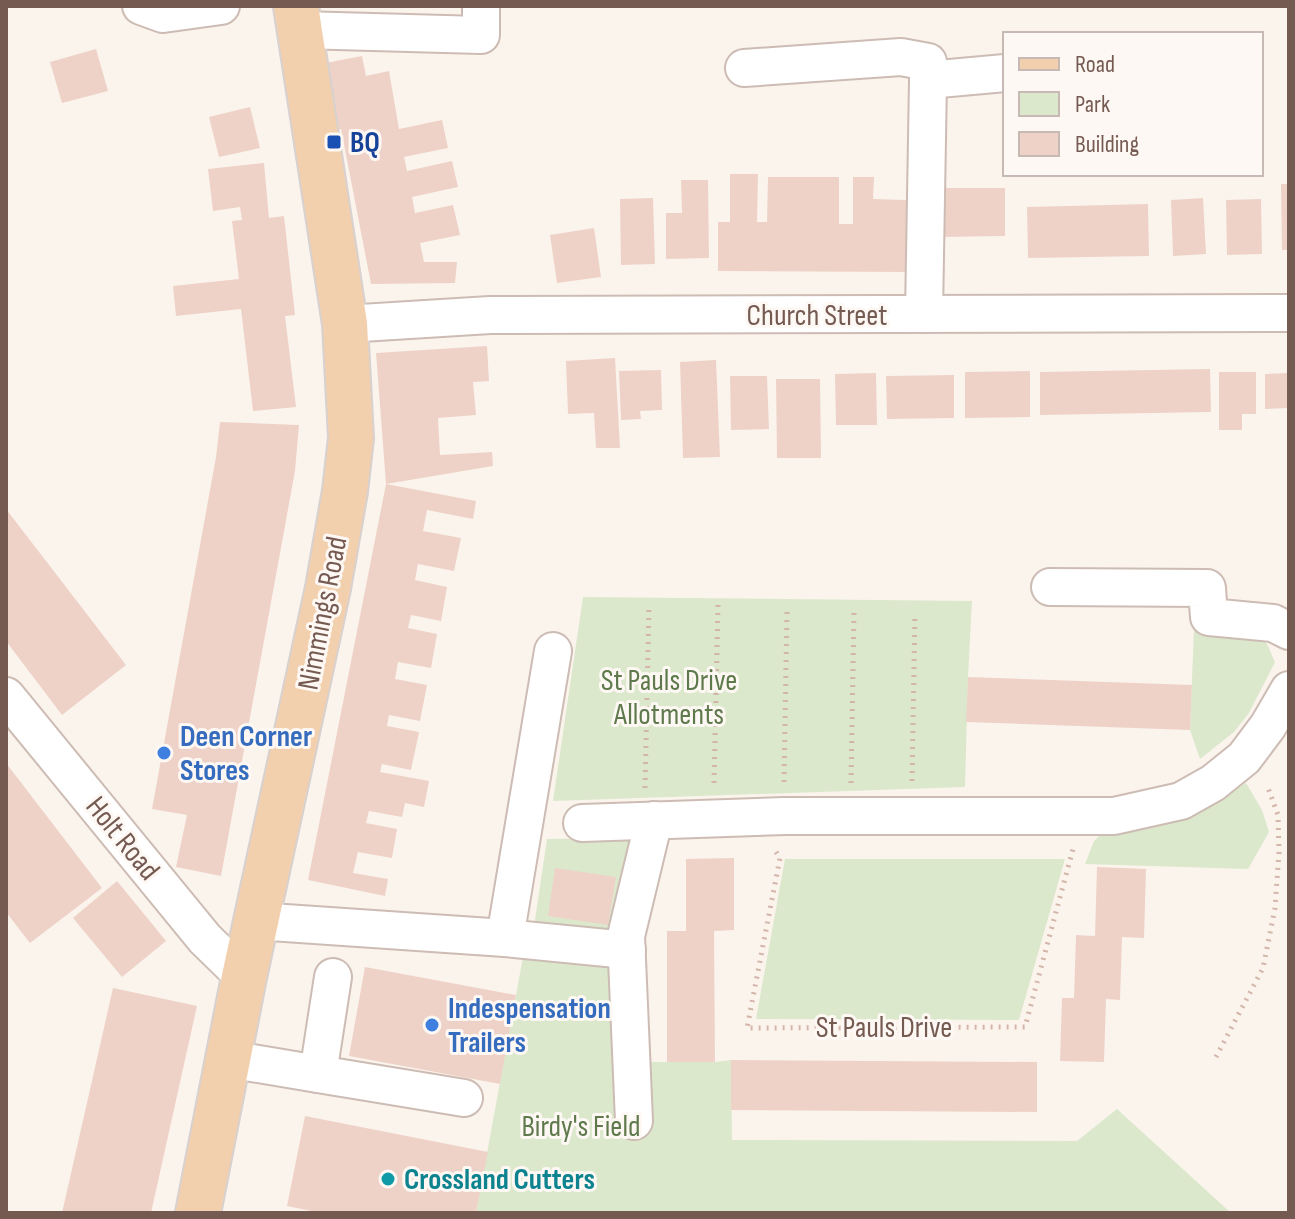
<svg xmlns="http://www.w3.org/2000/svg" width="1295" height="1219" font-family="'Sofia Sans Condensed',sans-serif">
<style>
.green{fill:#dbe8cc}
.building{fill:#eed2c8}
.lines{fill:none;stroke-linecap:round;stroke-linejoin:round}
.minor-casing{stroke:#cdbcb4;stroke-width:40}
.major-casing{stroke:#d8d1cf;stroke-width:48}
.path{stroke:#d3b5aa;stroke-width:5;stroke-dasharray:2 6;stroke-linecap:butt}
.minor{stroke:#fff;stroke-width:36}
.major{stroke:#f2d0ae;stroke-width:44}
.transit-dot{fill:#1a4fb4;stroke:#fef8f4;stroke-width:3}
.shop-dot{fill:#3f7fe0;stroke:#fef8f4;stroke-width:3}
.culture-dot{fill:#0f9aa8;stroke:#fef8f4;stroke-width:3}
.labels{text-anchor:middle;stroke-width:6;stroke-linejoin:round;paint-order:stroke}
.transit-label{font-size:30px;font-weight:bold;fill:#164399;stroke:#fef8f4;text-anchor:start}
.street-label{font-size:30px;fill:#755a52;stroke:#fef8f4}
.park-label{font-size:30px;fill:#5e794b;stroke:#fef8f4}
.shop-label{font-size:30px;font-weight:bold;fill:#366cbe;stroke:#fef8f4;text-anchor:start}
.culture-label{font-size:30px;font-weight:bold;fill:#0d838f;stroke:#fef8f4;text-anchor:start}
</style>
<rect width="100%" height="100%" fill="#fbf4ed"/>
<g class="green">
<path d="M583,597L972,601L968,677L965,787L553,801Z"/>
<path d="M1194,628C1214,629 1254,626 1267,644C1270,649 1272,657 1275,662L1249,713L1234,732L1200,759L1190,730Z"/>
<path d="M1246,783L1262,810L1269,832L1248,869L1085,864L1094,841L1101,834L1182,819L1212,805Z"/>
<path d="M664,837L639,931L643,1062H715L731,1060L732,1140L1077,1141L1117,1109L1231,1213H476L523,957L535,920L547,839Z"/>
<path d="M785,859H1065L1019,1020L756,1019Z"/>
</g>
<g class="building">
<path d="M96,49L108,91L62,103L50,62Z"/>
<path d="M362,56L366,76L389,71L399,129L442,120L448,148L404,157L407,171L452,161L458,187L412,197L415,213L453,205L460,235L420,243L424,262H457L455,283L371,284L341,129L333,131L320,64Z"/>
<path d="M250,107L260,148L219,157L209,117Z"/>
<path d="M264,163L269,218L284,216L295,315L285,316L296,407L253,411L241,309L176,316L173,286L239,279L232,221L242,220L240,207L213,211L208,169Z"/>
<path d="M730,174H758L757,222H767L768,177H839V224H853V177H874L873,199L906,200V272L718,271V222H730Z"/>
<path d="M681,180H708L709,258L666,259V213H682Z"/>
<path d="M1281,184H1289V250H1282Z"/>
<path d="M940,188H1005V236L940,237Z"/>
<path d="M653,198L655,264L621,265L620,199Z"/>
<path d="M1203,198L1206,254L1173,256L1171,200Z"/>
<path d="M1261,199L1262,254L1227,255L1226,200Z"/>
<path d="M1148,204L1149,256L1028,258L1027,207Z"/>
<path d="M594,228L601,277L557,283L550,235Z"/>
<path d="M487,346L489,381L473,382L476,415L438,418L440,455L492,452L493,466L386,484L476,501L473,519L427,510L423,531L461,538L454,571L418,564L415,580L447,587L441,621L411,615L408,628L437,634L431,668L398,662L395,679L427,685L420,721L389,715L387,726L419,732L411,770L382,764L380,772L429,781L424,807L405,803L402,817L369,811L366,823L397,829L392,858L358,852L353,873L388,879L385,896L308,880L386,484L376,353Z"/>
<path d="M615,358L620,448H596L594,413L568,414L566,361Z"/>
<path d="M716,360L720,457L683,458L680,362Z"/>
<path d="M1210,369L1211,412L1040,415V372Z"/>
<path d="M661,370L662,410L640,411L641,419L621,420L619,371Z"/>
<path d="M1030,371V417L965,418V372Z"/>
<path d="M1219,372H1256V414H1242V430H1219Z"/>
<path d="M876,373L877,425H836L835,374Z"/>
<path d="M1289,373V408L1265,409V374Z"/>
<path d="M954,375V418L887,419L886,376Z"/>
<path d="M730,376H767L769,429L731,430Z"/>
<path d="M776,379H820L821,458H777Z"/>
<path d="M220,422L299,425L295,471L221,876L176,867L187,815L152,809L216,457Z"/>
<path d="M6,509L126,665L62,715L6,641Z"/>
<path d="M968,677L1192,685L1190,730L966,722Z"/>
<path d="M6,763L102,888L30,943L6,912Z"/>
<path d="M734,858V930L714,931L715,1062H667V931H686V859Z"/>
<path d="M1097,867L1146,869L1144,938L1122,937L1120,1000L1106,999L1104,1062L1060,1061L1062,998H1074L1076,935L1095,936Z"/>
<path d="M555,868L616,877L608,925L548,916Z"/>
<path d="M117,881L166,941L122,977L73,918Z"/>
<path d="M365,967L516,995L500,1084L349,1056Z"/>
<path d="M113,988L197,1006L151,1213H62Z"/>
<path d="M731,1060L1037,1062V1112L731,1110Z"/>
<path d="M305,1116L488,1152L476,1213H321L287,1206Z"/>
</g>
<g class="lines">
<defs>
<g id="minor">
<path d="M141,6L163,14L221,6"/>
<path d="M300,30L481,35V6"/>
<path d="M744,68L901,57L928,62V80L1005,73"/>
<path d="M924,314L928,80"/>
<path d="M345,324L490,315L1289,313"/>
<path d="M1050,587L1207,588L1209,617L1273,623L1289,631"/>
<path d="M553,651L505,938L627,950"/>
<path d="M6,696L205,939L244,977"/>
<path d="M582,823L785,816H1114L1181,801L1213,783L1244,758L1268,726L1289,690"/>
<path d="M256,921L505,938"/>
<path d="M333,977L318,1074L464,1098"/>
<path d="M228,1059L318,1074"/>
<path d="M634,1121L626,936L654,820"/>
</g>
<path id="major" d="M198,1213L244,977L328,588L345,491L351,438L345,324L296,6"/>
</defs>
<use href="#minor" class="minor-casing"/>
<use href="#major" class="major-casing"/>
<g class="path">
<path d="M912,781L915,614"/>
<path d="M784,782L787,611"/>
<path d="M714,783L718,605"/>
<path d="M851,783L854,612"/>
<path d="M645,788L649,605"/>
<path d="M776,852L780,858L747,1028L1025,1027L1073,849"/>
<path d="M1216,1057L1263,968L1275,908L1279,852L1278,815L1267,785"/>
</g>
<use href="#minor" class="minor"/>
<use href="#major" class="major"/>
</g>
<rect class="transit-dot" x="326" y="134" width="16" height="16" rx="4"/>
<g class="shop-dot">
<circle cx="164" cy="753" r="8"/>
<circle cx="432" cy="1025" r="8"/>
</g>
<circle class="culture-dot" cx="388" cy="1179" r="8"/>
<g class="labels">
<g class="transit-label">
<text x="350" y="152">BQ</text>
</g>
<g class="street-label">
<text x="817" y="325">Church Street</text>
<text transform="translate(322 613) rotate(-79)" y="10">Nimmings Road</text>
<text transform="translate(123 838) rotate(51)" y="10">Holt Road</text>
<text x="884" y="1037">St Pauls Drive</text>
</g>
<g class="park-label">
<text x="669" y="690">St Pauls Drive<tspan x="669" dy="34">Allotments</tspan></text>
<text x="581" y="1136">Birdy's Field</text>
</g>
<g class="shop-label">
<text x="180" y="746">Deen Corner<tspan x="180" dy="34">Stores</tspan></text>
<text x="448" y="1018">Indespensation<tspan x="448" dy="34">Trailers</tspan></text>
</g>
<g class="culture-label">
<text x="404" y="1189">Crossland Cutters</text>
</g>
</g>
<rect width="1295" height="1219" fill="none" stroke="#755a52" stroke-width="16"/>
<rect x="1003" y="32" width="260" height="144" fill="#fef8f4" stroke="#c7b9b3" stroke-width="2"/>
<rect x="1019" y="58" width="40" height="12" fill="#f2d0ae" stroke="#c7b9b3" stroke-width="2"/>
<text x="1075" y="72" font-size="24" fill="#755a52">Road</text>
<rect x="1019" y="92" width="40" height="24" fill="#dbe8cc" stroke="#c7b9b3" stroke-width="2"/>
<text x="1075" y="112" font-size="24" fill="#755a52">Park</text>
<rect x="1019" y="132" width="40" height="24" fill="#eed2c8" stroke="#c7b9b3" stroke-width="2"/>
<text x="1075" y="152" font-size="24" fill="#755a52">Building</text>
</svg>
